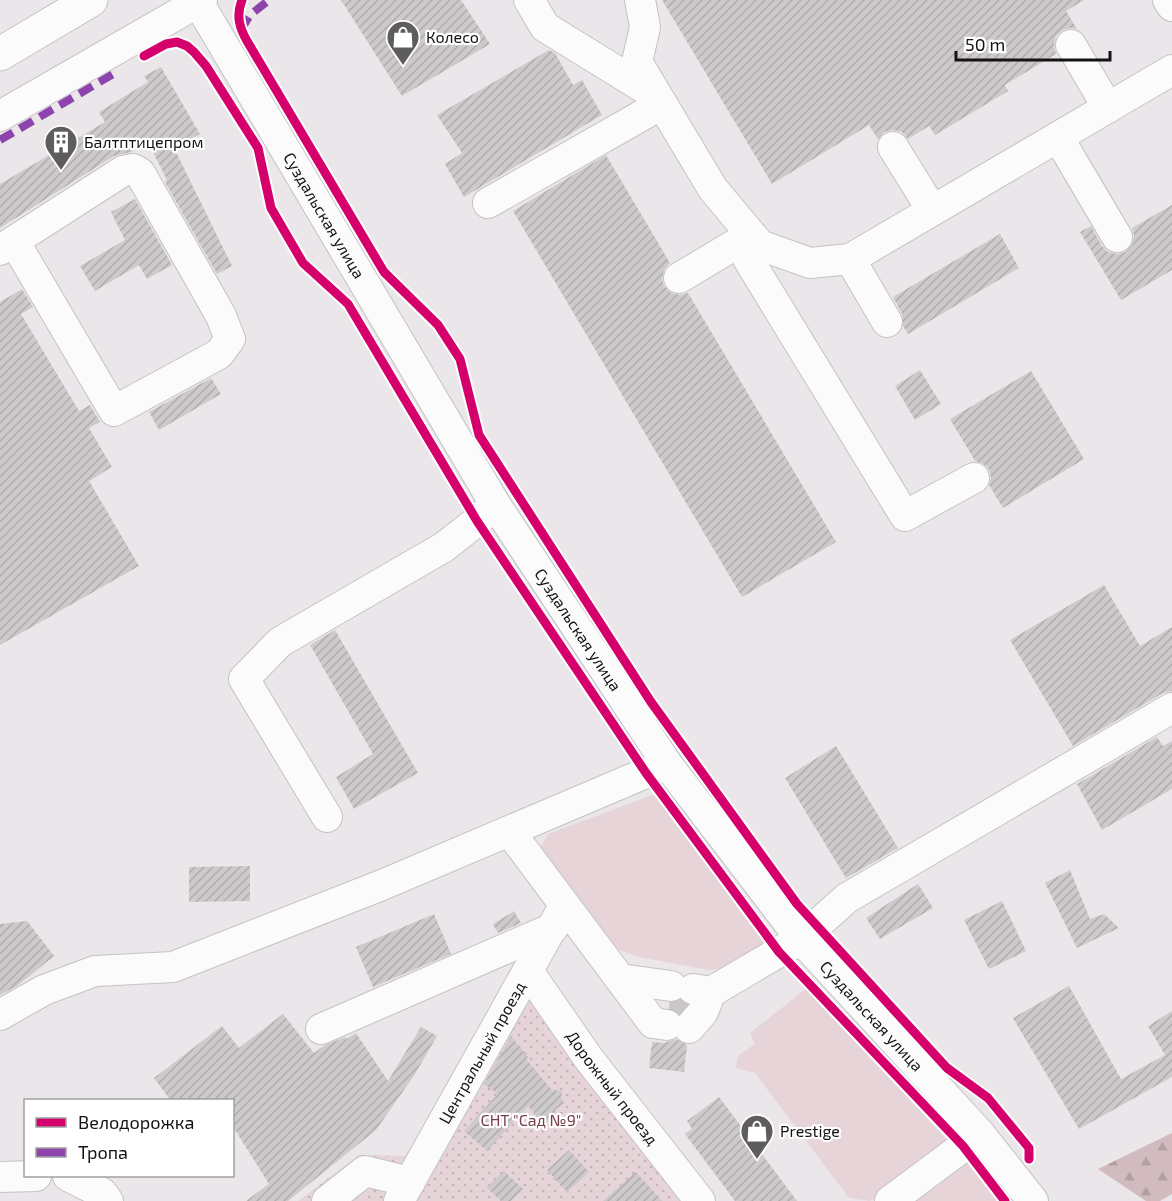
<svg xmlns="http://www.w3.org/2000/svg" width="1172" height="1201" font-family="'Exo 2',sans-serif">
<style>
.green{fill:#e7d4d8}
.forest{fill:url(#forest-firs)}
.garden{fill:url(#garden-dots)}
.building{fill:url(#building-hatch)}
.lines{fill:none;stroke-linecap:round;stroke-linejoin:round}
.minor-tunnel{stroke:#cac6ca;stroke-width:30;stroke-dasharray:30 15;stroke-linecap:butt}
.minor-casing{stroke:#c4c2c5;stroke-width:32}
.major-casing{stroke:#c4c2c5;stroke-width:35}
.minor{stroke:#fcfbfc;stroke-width:30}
.major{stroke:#fcfbfc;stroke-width:33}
.quiet{stroke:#8e44ad;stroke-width:8;stroke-dasharray:15 8;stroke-linecap:butt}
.cycleway-casing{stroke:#fff;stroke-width:13}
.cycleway{stroke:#d6006c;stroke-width:9}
.labels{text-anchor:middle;stroke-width:4.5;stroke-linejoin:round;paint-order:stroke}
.poi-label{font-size:16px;fill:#141214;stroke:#fff;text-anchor:start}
.street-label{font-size:16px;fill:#141214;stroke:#fff}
.park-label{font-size:16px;fill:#763f4a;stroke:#fff}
</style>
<defs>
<pattern id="forest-firs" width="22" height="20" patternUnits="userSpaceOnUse" patternTransform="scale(1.5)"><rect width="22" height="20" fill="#d1bbbf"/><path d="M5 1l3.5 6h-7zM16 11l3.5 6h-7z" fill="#b3a0a3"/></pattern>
<pattern id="garden-dots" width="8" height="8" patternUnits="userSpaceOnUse" patternTransform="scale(1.5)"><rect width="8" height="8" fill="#e7d4d8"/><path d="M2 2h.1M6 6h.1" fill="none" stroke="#c5b5b8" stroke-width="1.8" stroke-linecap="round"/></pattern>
<pattern id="building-hatch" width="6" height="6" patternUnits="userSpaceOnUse" patternTransform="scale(1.5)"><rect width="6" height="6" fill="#cdc9cc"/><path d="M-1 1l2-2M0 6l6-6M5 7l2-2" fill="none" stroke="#afacae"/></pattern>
</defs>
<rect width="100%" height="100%" fill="#eae6ea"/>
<g class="green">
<path d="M655,794L766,939L756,952L736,966L709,970L640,957L612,948L539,849L548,834Z"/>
<path d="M807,988L949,1142L870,1201L849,1198L755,1073L736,1068L738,1056L755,1044L750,1033Z"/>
<path d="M964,1159L997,1201H908Z"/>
</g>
<path class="forest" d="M1172,1133V1194L1160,1201H1146L1098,1169Z"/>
<path class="garden" d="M528,984L698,1201H298L359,1155L405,1156Z"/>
<g class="building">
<path d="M341,0H461L490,44L402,96Z"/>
<path d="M662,0H1084L1066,11L1077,29L1070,28L1063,30L1056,36L1054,45L1056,54L1005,85L1008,91L935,135L929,126L908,139L902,132L893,130L884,132L878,139L869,125L772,184Z"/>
<path d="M549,50L555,53L573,85L582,80L602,115L464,197L445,164L462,153L437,115Z"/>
<path d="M161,67L200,134L174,148L232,266L217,274L165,182L167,180L148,142L131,152L114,156L0,228V184L105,122L99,112L148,82L144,76Z"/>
<path d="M606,155L670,263L664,270L662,279L664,286L671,293L680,295L688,293L836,542L742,597L513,211Z"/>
<path d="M135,199L172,265L147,279L139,265L95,291L80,266L125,240L111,212Z"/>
<path d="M1172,205V270L1121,300L1080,232L1091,226L1102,246L1108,252L1117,254L1125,252L1132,245L1134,236L1132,228Z"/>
<path d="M1000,234L1019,268L908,334L903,326L902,314L893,297Z"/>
<path d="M22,289L33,307L21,314L79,411L90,405L100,422L89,428L112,467L89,481L139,566L0,645V302Z"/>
<path d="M920,370L941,404L915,420L895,386Z"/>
<path d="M1031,371L1084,459L1003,508L989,485L991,478L989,469L983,464L975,461L950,419Z"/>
<path d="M211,378L221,394L159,430L149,412Z"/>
<path d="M1104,585L1140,646L1172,627V691L1163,693L1073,746L1010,640Z"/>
<path d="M335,630L418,773L354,809L336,777L373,754L310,645Z"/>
<path d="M1157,737L1163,746L1172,741V789L1102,830L1077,784Z"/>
<path d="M836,746L898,848L846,878L785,778Z"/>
<path d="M250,866V901L189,902V867Z"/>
<path d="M1070,870L1090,919L1104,914L1119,928L1077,948L1045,883Z"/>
<path d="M918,884L933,908L880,939L866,918Z"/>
<path d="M1002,901L1026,951L989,969L964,920Z"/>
<path d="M514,911L521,923L498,933L493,924Z"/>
<path d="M434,914L451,954L373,987L356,947Z"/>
<path d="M27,921L54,956L17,986L0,995V924Z"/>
<path d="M1069,986L1121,1079L1165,1055L1148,1026L1172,1011V1077L1079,1129L1013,1018Z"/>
<path d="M283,1014L314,1053L325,1045L345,1037L347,1039L356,1033L388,1081L421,1027L437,1036L415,1074L376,1130L288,1201H246L269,1184L232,1125V1101H171L154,1078L222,1026L239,1048Z"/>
<path d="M511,1036L528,1057L526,1059L552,1090L562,1091L561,1099L564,1103L555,1110L558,1115L544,1126L528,1106L487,1151L464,1131L498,1094L484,1084Z"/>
<path d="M676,1039L687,1045L684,1072L649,1068L652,1042L664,1043Z"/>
<path d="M719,1097L797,1201H735L685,1134L692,1129L687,1121Z"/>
<path d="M569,1150L589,1172L567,1192L547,1170Z"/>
<path d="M504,1171L523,1189L511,1201H501L487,1188Z"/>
<path d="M636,1172L662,1201H603Z"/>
</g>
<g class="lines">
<path class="minor-tunnel" d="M669,1006L691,1010"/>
<defs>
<g id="minor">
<path d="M529,0L545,27L652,93"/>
<path d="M640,0L645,27L637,62L713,189L760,245L810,263L850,259"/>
<path d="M1168,0L1172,6"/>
<path id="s1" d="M198,2L495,504L667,764L801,939L980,1134L1033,1201"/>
<path d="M1071,45L1108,108"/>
<path d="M0,116L202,0"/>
<path d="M1058,137L1117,237"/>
<path d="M893,147L932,210"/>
<path d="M488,203L662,104"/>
<path d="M0,250L123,171L133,169L140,173L221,316L230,339L219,354L114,411L14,241"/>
<path d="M679,278L751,235L748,259L905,516L974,478"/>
<path d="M887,322L850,259L1172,70"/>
<path d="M327,817L244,679L280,642L444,547L477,521L495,504"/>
<path d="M510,832L653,1023L667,1025"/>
<path id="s2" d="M528,971L589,1059L700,1201"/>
<path d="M620,979L671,986"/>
<path d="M693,989L711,992L801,939L847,898L1172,708"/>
<path d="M0,1015L44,990L95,971L173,967L382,885L667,764"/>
<path d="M689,1028L703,1012L711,992"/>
<path d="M321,1029L553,928"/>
<path d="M68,1176L102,1193L108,1201"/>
<path d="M0,1177L36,1176"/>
<path d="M327,1201L365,1171L410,1182"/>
<path id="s3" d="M399,1201L564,906"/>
<path d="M890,1201L980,1134"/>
</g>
<path id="major" d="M0,54L91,0"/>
</defs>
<use href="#minor" class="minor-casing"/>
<use href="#major" class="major-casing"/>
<use href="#minor" class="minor"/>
<use href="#major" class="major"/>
<g class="quiet">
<path d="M241,30L250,15L269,0"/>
<path d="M0,140L115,73"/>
</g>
<defs>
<g id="cycleway">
<path d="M242,0C236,15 239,27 247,41L384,272L438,325L460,359L479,435L651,702L797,904L947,1068L988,1098L1029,1148V1159"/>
<path d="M144,56L166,44L177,42L187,46L194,52L206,66L258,148L271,208L303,263L348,304L477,521L646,773L779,952L963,1146L1005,1201"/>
</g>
</defs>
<use href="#cycleway" class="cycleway-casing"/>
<use href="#cycleway" class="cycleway"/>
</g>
<defs>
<symbol id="shop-pin" viewBox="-11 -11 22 30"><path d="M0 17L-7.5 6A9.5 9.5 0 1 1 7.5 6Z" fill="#5f5c5f" stroke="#fff"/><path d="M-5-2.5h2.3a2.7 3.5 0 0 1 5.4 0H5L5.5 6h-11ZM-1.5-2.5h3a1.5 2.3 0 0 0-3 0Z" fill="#fff"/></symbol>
<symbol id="building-pin" viewBox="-11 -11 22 30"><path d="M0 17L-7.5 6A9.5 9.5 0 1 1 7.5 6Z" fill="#5f5c5f" stroke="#fff"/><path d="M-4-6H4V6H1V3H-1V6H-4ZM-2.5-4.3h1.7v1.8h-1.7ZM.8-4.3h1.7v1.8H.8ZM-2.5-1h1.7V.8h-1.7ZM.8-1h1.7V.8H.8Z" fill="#fff"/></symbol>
</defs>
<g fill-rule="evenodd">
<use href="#shop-pin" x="384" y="18" width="38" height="52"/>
<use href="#building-pin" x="42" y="123" width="38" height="52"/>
<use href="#shop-pin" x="738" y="1112" width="38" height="52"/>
</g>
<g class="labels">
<g class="poi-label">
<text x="426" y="43">Колесо</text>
<text x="84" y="148">Балтптицепром</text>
<text x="780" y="1137">Prestige</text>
</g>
<g class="street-label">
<text dy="6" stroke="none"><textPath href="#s1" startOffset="248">Суздальская улица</textPath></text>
<text dy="6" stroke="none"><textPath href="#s1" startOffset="734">Суздальская улица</textPath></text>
<text dy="6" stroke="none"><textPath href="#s1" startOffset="1220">Суздальская улица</textPath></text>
<text dy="6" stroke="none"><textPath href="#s3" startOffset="170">Центральный проезд</textPath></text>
<text dy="6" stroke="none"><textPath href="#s2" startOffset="144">Дорожный проезд</textPath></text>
</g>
<g class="park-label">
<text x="531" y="1126">СНТ "Сад №9"</text>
</g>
</g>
<rect x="24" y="1099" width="210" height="78" fill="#ffffff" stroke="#a1a0a1" stroke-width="1.5"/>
<rect x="36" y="1118" width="30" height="9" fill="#d6006c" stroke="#a1a0a1" stroke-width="1.5"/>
<text x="78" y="1129" font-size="18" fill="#141214">Велодорожка</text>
<rect x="36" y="1148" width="30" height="9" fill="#8e44ad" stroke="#a1a0a1" stroke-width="1.5"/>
<text x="78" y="1159" font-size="18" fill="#141214">Тропа</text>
<path d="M956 51v9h154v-9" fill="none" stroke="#141214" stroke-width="3"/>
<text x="965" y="51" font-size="18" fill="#141214" stroke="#ffffff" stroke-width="4.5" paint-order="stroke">50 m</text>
</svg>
